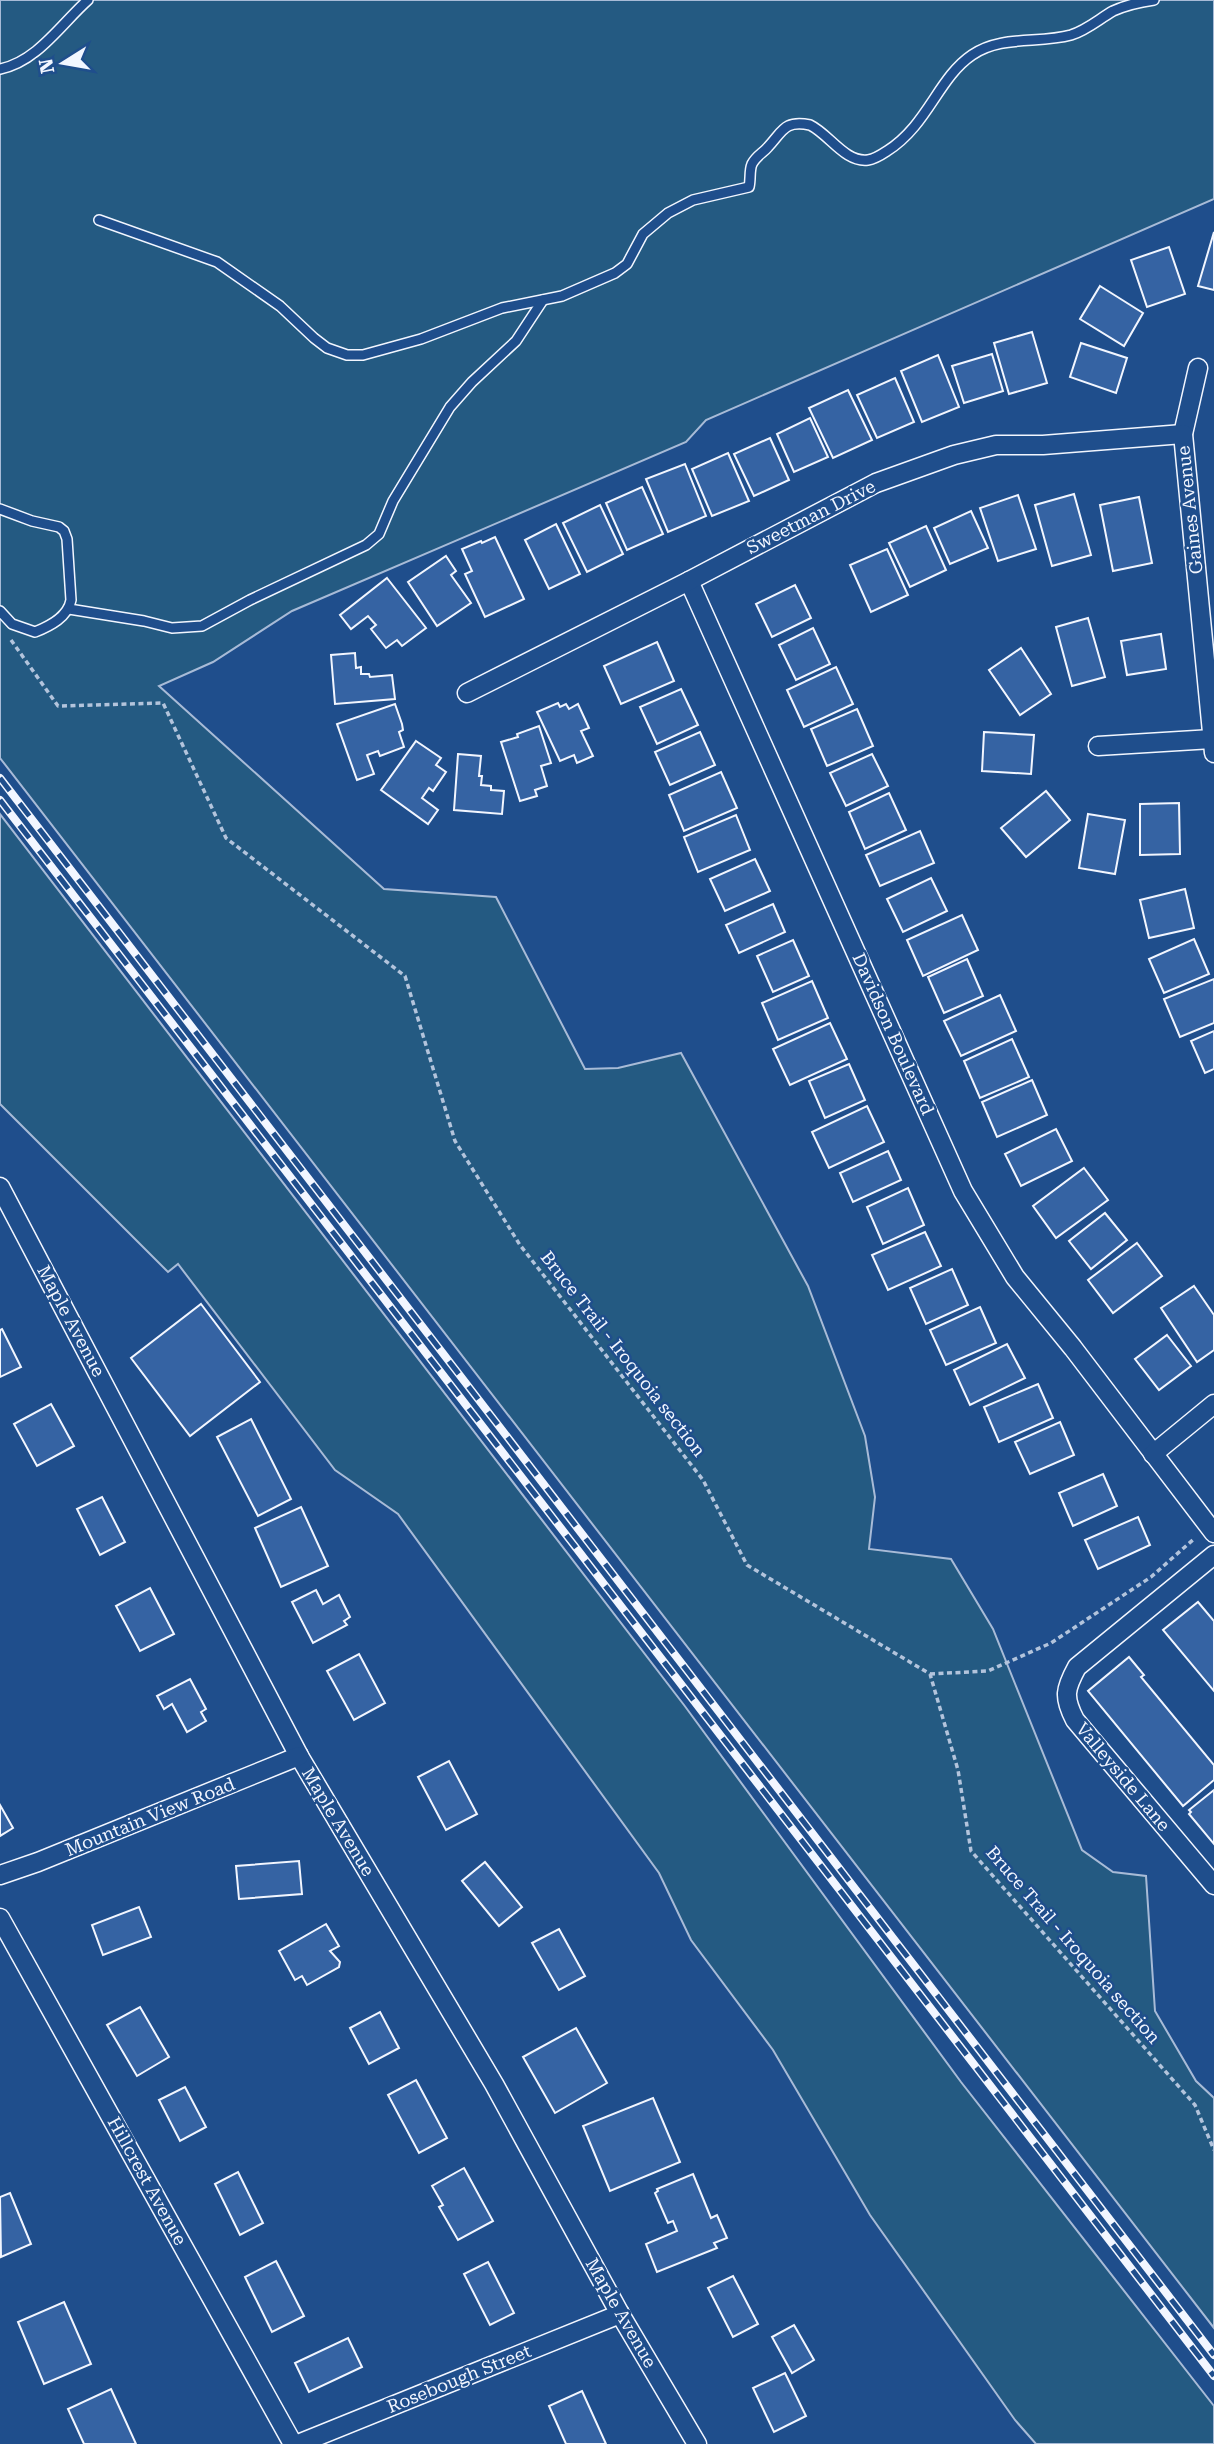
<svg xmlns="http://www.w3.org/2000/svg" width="1214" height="2444" font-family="'Roboto Serif',serif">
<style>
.green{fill:#245a82;stroke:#a8bbd7;stroke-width:2}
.building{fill:#3563a3;stroke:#f2f6ff;stroke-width:2}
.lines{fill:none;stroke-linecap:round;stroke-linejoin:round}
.lane-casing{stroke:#f2f6ff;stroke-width:12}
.street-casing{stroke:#f2f6ff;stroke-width:21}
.path{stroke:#b3c4dc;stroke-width:3.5;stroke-dasharray:5 3.5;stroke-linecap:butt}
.lane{stroke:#1f4e8c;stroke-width:9}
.street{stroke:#1f4e8c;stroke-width:18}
.rail-casing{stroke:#f2f6ff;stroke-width:8}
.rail{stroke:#1f4e8c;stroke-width:5;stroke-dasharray:16;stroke-linecap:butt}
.labels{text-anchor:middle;stroke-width:5;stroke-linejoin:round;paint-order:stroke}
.street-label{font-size:18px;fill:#f2f6ff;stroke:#1f4e8c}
</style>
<rect width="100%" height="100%" fill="#1f4e8c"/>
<g class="green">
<path d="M0,0H1214V199L706,420L686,442L292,611L213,662L159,686L384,889L496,897L585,1069L618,1068L681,1053L808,1286L865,1436L875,1497L869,1549L951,1559L993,1629L1082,1850L1113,1872L1146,1876L1155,2011L1196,2081L1214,2098V2328L0,758Z"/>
<path d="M0,814L684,1705L961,2082L1214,2406V2444H1036L1015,2420L870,2215L773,2050L691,1940L659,1873L398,1514L335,1470L178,1264L168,1272L0,1104Z"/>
</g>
<g class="building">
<path d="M1214,232V290L1198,286Z"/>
<path d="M1169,247L1185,294L1147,307L1131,260Z"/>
<path d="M1100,286L1143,313L1124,346L1080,319Z"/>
<path d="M1032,332L1047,383L1009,394L994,343Z"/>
<path d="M1081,343L1127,358L1116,393L1070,377Z"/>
<path d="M992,354L1003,391L964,403L952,366Z"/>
<path d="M938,355L959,407L922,422L901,371Z"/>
<path d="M895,378L914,422L877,438L857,395Z"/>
<path d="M848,390L872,440L833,458L809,408Z"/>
<path d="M810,418L828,457L794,472L777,434Z"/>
<path d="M770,438L789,480L754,496L734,454Z"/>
<path d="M728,453L749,501L712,516L692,469Z"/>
<path d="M685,464L706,516L668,532L646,479Z"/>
<path d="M642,487L663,534L627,550L606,503Z"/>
<path d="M1074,494L1091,555L1052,566L1035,505Z"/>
<path d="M1018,495L1036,549L998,561L980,508Z"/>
<path d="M1139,497L1152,563L1113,571L1100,505Z"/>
<path d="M600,505L623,554L587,572L563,523Z"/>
<path d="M971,511L988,548L950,564L934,528Z"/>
<path d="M556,524L580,574L549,589L525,540Z"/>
<path d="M926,526L946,570L910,587L889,543Z"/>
<path d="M495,537L524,599L485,617L465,574L472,571L462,549L481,541L482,543Z"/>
<path d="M887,549L908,595L871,612L850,565Z"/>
<path d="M446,556L456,571L451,575L471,603L437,626L408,582Z"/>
<path d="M387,578L426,628L402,646L397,640L386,648L371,629L376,625L368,616L351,629L340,615Z"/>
<path d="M795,585L811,618L772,637L756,604Z"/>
<path d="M1088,618L1105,677L1072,686L1056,627Z"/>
<path d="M813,628L830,664L796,680L779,645Z"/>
<path d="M1161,634L1166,669L1127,675L1121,641Z"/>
<path d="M657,642L674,681L621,704L604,666Z"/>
<path d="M1021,648L1051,694L1020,715L989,670Z"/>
<path d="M355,653L356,668L361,667V674H369L370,677L392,675L395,699L335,704L331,655Z"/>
<path d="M836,667L853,704L804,727L787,690Z"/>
<path d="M681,689L698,725L657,744L640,707Z"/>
<path d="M558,703L560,707L566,704L569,709L578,704L589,728L581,731L593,756L577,763L574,755L560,761L537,712Z"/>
<path d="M395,704L402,724L403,730L399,732L404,747L380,756L378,751L367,755L374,774L357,780L337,724Z"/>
<path d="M857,709L873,746L827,766L811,729Z"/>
<path d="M539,726L551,763L541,766L547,786L535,790L537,796L520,801L501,742L518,737L517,734Z"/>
<path d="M700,732L715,765L670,785L655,752Z"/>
<path d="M984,732L1034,735L1031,774L982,771Z"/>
<path d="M416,741L441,758L436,765L446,772L433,791L429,788L422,798L438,810L428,824L381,790Z"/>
<path d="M458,754L481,756L479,776H482L481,785L491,786V790L504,791L502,814L454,810Z"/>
<path d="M872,754L888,786L846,806L830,773Z"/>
<path d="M721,772L737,808L684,831L669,795Z"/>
<path d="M1046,791L1070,820L1026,857L1001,828Z"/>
<path d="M889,793L906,830L865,849L849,812Z"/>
<path d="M1179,803L1180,854L1140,855V804Z"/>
<path d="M1088,814L1125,820L1115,874L1079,868Z"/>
<path d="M736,815L750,850L698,872L684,837Z"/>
<path d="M920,831L934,863L880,886L866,855Z"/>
<path d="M755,859L770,891L725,911L710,879Z"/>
<path d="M931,878L947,911L903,932L887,899Z"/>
<path d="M1185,889L1194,928L1149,938L1140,900Z"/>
<path d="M773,904L785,932L739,953L726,925Z"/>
<path d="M962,915L978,950L923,976L907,940Z"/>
<path d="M1194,939L1209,974L1164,993L1149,959Z"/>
<path d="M793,940L809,976L773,992L757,956Z"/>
<path d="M967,959L983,996L944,1013L928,977Z"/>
<path d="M1214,979V1023L1180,1037L1164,999Z"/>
<path d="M812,981L828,1018L778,1040L762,1003Z"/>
<path d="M1000,995L1016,1031L961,1056L944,1021Z"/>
<path d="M830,1023L847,1059L790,1085L773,1049Z"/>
<path d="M1214,1031V1069L1205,1073L1191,1041Z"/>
<path d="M1012,1039L1029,1077L980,1098L964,1061Z"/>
<path d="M849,1064L865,1100L825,1118L809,1081Z"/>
<path d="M1032,1080L1047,1115L997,1137L982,1102Z"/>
<path d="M867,1106L884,1142L829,1168L812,1132Z"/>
<path d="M1056,1129L1072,1161L1021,1186L1005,1154Z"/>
<path d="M888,1151L901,1180L853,1202L840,1173Z"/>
<path d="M1084,1168L1108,1200L1056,1238L1033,1206Z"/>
<path d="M908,1188L924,1225L883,1244L867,1207Z"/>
<path d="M1105,1213L1127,1240L1091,1269L1069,1241Z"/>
<path d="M925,1232L941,1266L888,1290L872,1255Z"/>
<path d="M1137,1243L1162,1276L1113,1313L1088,1280Z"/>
<path d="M952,1269L968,1305L926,1324L910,1288Z"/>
<path d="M1194,1286L1214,1315V1350L1197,1362L1161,1308Z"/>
<path d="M201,1304L260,1382L190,1436L131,1358Z"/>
<path d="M980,1307L996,1343L946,1365L930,1330Z"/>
<path d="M2,1329L21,1367L0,1377V1330Z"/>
<path d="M1167,1335L1191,1366L1159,1390L1135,1359Z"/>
<path d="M1007,1344L1025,1378L970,1405L954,1370Z"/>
<path d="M1038,1384L1053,1418L999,1442L984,1407Z"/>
<path d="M51,1404L74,1446L37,1466L14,1424Z"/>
<path d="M251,1419L291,1499L258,1516L217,1437Z"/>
<path d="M1060,1422L1074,1455L1030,1474L1015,1442Z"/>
<path d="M1103,1474L1117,1506L1073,1526L1059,1493Z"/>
<path d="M102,1497L125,1542L100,1555L77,1509Z"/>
<path d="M301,1507L328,1566L281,1587L255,1528Z"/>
<path d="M1138,1517L1150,1545L1098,1569L1085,1540Z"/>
<path d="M150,1588L174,1634L140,1651L116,1606Z"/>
<path d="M316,1590L323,1604L339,1595L350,1617L344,1621L347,1625L313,1643L292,1602Z"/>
<path d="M1198,1602L1214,1621V1691L1163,1630Z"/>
<path d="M359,1654L385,1703L354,1720L327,1671Z"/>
<path d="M1129,1657L1144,1675L1141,1677L1214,1765V1780L1183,1806L1088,1691Z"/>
<path d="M190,1679L206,1709L201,1712L206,1721L187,1732L172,1704L164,1709L157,1696Z"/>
<path d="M449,1761L477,1814L446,1830L418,1777Z"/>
<path d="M1214,1790V1844L1189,1814L1191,1812L1189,1810Z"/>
<path d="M0,1805L13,1828L0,1836Z"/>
<path d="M299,1861L302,1894L239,1899L236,1866Z"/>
<path d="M485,1862L522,1907L499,1926L462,1881Z"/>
<path d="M139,1907L151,1937L103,1955L92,1925Z"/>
<path d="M326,1924L339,1946L330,1951L340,1962L339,1967L307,1985L302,1976L295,1980L279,1951Z"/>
<path d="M559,1929L585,1976L559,1990L532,1943Z"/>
<path d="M140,2007L169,2057L137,2076L107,2025Z"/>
<path d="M380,2012L399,2048L369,2064L350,2028Z"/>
<path d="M576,2028L607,2083L555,2113L523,2057Z"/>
<path d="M416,2080L447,2138L419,2153L388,2095Z"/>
<path d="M185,2087L206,2127L180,2141L159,2100Z"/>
<path d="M653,2098L680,2162L610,2191L583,2126Z"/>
<path d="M464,2168L493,2221L458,2240L439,2207L443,2205L432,2186Z"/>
<path d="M238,2172L263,2223L240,2235L215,2184Z"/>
<path d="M693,2174L711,2218L717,2215L727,2238L714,2243L717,2248L657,2272L646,2244L677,2231L673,2221L668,2223L655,2193L658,2191L657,2189Z"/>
<path d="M10,2193L31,2244L1,2257L0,2197Z"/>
<path d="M276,2261L304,2316L272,2332L245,2277Z"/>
<path d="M488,2262L514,2313L490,2325L464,2274Z"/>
<path d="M733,2276L758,2324L733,2337L708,2288Z"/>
<path d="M64,2302L91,2364L44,2384L18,2322Z"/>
<path d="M794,2325L814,2360L792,2373L772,2337Z"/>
<path d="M348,2338L362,2367L309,2392L295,2363Z"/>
<path d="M785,2373L806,2416L774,2432L753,2388Z"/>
<path d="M111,2389L136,2444H84L68,2409Z"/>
<path d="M582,2391L606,2444H566L549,2406Z"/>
</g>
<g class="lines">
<defs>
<g id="lane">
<path d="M0,69C37,62 62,23 88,0"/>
<path d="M99,220L217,262L280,306L314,338L327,348L347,355H363L421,339L502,308L562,296L615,273L627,264L643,234L668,213L693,200L749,187C751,179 749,171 752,164C756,156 763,153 768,147C783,131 784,120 810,125C829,134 845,163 868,160C875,159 881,155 887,151C928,125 938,78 972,55C1001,35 1038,44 1071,35C1087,30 1099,19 1113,11C1126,5 1140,2 1154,0"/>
<path d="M0,509L32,521L59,527L64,531L67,539L71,600C68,617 50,626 35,632L12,624L0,611"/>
<path d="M69,609L144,621L172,628L202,626L250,600L366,545L379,534L393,501L450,407L472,382L516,341L543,300"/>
</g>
<g id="street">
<path d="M1198,368L1183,434L1214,753"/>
<path d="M689,581L963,1191L1015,1277L1073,1348L1214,1533"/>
<path d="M467,693L689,581L876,483L954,455L996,445H1043L1183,434"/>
<path d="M1098,746L1212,739"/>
<path d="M0,1187L299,1756L494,2084L620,2314L697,2444"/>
<path d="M1153,1454L1214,1404"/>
<path d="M1214,1555L1077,1667C1065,1689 1063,1697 1075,1720L1214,1885"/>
<path d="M0,1875L38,1862L299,1756"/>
<path d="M0,1918L293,2444"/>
<path d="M298,2444L620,2314"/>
</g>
</defs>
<use href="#lane" class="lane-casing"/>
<use href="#street" class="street-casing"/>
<g class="path">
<path d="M11,640L58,706L163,703L226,838L405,976L455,1141L520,1245L703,1480L747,1565L930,1674L958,1770L971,1851L1195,2105L1214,2150"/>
<path d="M930,1674L988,1671L1051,1643L1151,1577L1195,1538"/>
</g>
<use href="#lane" class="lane"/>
<use href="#street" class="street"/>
<defs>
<g id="rail">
<path d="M0,778L1214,2355"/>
<path d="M0,800L1214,2376"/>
</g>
</defs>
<use href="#rail" class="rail-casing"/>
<use href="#rail" class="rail"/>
</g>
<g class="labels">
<g class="street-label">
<text transform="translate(1190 510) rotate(-96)" y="6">Gaines Avenue</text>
<text transform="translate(811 517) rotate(-27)" y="6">Sweetman Drive</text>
<text transform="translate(893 1034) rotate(66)" y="6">Davidson Boulevard</text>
<text transform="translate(71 1321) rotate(62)" y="6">Maple Avenue</text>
<text transform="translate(623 1354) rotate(52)" y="6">Bruce Trail - Iroquoia section</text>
<text transform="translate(1123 1777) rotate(50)" y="6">Valleyside Lane</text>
<text transform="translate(150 1817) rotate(-22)" y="6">Mountain View Road</text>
<text transform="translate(338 1822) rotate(59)" y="6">Maple Avenue</text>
<text transform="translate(1073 1945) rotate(49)" y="6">Bruce Trail - Iroquoia section</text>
<text transform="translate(147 2181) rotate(61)" y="6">Hillcrest Avenue</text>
<text transform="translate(621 2313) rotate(60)" y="6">Maple Avenue</text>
<text transform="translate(459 2379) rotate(-22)" y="6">Rosebough Street</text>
</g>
</g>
<g transform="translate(63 63) rotate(259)" stroke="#1f4e8c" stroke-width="5" paint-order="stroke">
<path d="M0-5L12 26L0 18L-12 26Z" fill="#f2f6ff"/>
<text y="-10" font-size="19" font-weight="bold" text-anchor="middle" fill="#f2f6ff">N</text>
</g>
</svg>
